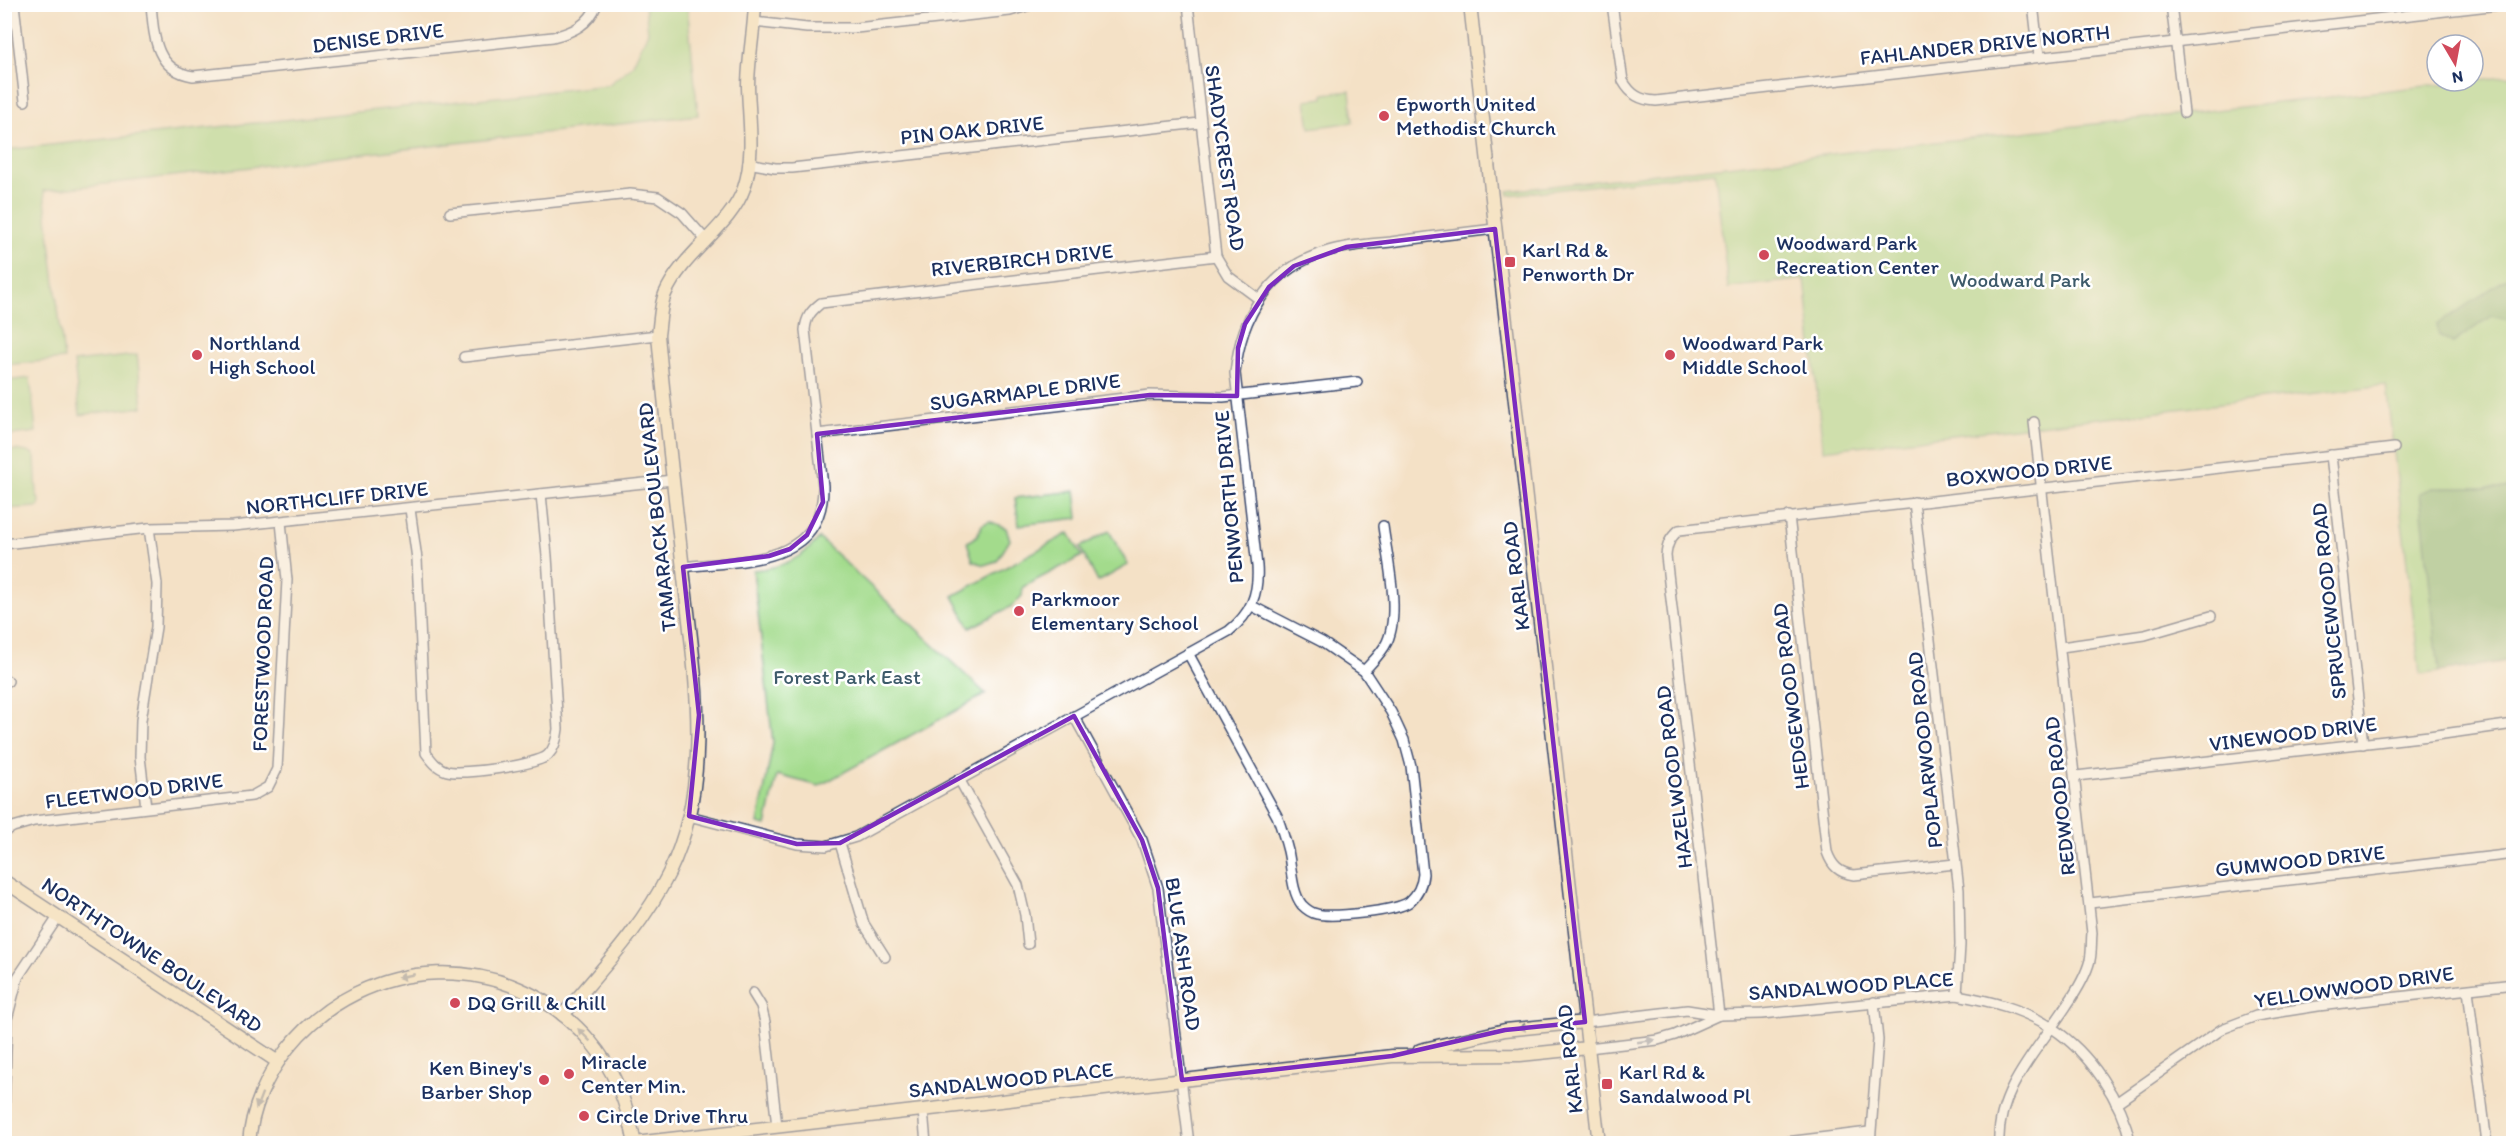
<svg xmlns="http://www.w3.org/2000/svg" width="2518" height="1148" font-family="Itim,sans-serif">
<style>
.green{fill:#a3db8c;stroke:#5f8575;stroke-width:1.5}
.forest{fill:#82bb78;stroke:#4e756b;stroke-width:1.5}
.lines{fill:none;stroke-linecap:round;stroke-linejoin:round}
.street-casing{stroke:#3c4a6e;stroke-width:12}
.secondary-casing{stroke:#3c4a6e;stroke-width:15}
.street{stroke:#fff;stroke-width:9}
.secondary{stroke:#f9e7c3;stroke-width:12}
.oneway{fill:#8a8b90}
.oneway2{fill:#8d97ae}
.marked{fill:none;stroke:#7b2cbf;stroke-width:4.5;stroke-linejoin:round}
.poi-dot{fill:#d1495b;stroke:#fff;stroke-width:2}
.labels{text-anchor:middle;stroke-width:5;stroke-linejoin:round;paint-order:stroke}
.street-label{font-size:21px;fill:#1b2f5e;stroke:#fff}
.poi-label{font-size:21px;fill:#1b2f5e;stroke:#fff;text-anchor:start}
.park-label{font-size:21px;fill:#3d5a6a;stroke:#fff}
</style>
<rect width="100%" height="100%" fill="#fff"/>
<filter id="ink" filterUnits="userSpaceOnUse"><feTurbulence type="fractalNoise" baseFrequency=".0167" numOctaves="2"/><feDisplacementMap in="SourceGraphic" scale="12" xChannelSelector="R" yChannelSelector="G"/><feConvolveMatrix kernelMatrix="1 2 1 2 8 2 1 2 1" color-interpolation-filters="sRGB"/></filter>
<filter id="wash" filterUnits="userSpaceOnUse"><feTurbulence type="fractalNoise" baseFrequency=".008" numOctaves="4" result="noise"/><feDisplacementMap in="SourceGraphic" scale="24" xChannelSelector="R" yChannelSelector="G"/><feGaussianBlur stdDeviation="1.35" result="paint"/><feColorMatrix in="noise" values="0 0 0 0 0 0 0 0 0 0 0 0 0 0 0 0 0 1.4 0 .05"/><feComposite in="paint" operator="in"/></filter>
<g filter="url(#wash)">
<rect width="100%" height="100%" fill="#f4e1c6"/>
<g class="green">
<path d="M645,5H687L698,115L44,191L64,359L5,365V150L608,85L632,66L648,32Z"/>
<path d="M2513,76V660L2420,675L2386,385L1823,450L1805,279L1728,288L1715,172L1509,195L1508,191Z"/>
<path d="M1350,91L1353,122L1310,128L1306,100L1324,98V94Z"/>
<path d="M137,355L143,407L80,415L74,362Z"/>
<path d="M30,378L36,432L5,436V381Z"/>
<path d="M16,450L32,453L35,458L37,495L40,503L38,507L5,509V451Z"/>
<path d="M1075,491L1078,518L1019,525L1015,498Z"/>
<path d="M989,521L1006,528L1010,540L997,561L984,565L973,561L967,542L977,536L982,525Z"/>
<path d="M1109,531L1128,565L1098,582L1080,547Z"/>
<path d="M1069,533L1082,556L1023,587L1022,596L1012,606L970,628L953,596Z"/>
<path d="M819,538L986,694L819,786L777,775L766,826L758,824L773,743L753,570C781,568 802,559 819,538Z"/>
</g>
<g class="forest">
<path d="M2513,274V321L2491,316L2453,343L2439,335L2437,325Z"/>
<path d="M2513,485V660L2439,672L2420,493L2433,488H2507Z"/>
</g>
</g>
<g filter="url(#ink)">
<g class="lines">
<defs>
<g id="street">
<path d="M14,4L25,101"/>
<path d="M151,4C154,37 155,70 193,76L553,37C573,32 589,25 597,4"/>
<path d="M1188,4L1216,256L1228,276L1259,299"/>
<path d="M1612,4L1623,81C1631,95 1640,100 1656,101L2507,4"/>
<path d="M2033,4L2039,56"/>
<path d="M2171,4L2184,113"/>
<path d="M754,22L807,28H856L1010,11L1034,4"/>
<path d="M748,163L775,168H792L1200,123"/>
<path d="M450,213L630,194L658,197L682,213L705,239"/>
<path d="M464,357L658,335"/>
<path d="M817,434L1150,395L1223,397L1357,382"/>
<path d="M2331,455L2363,744"/>
<path d="M1914,502L1959,890L1960,945L1957,995"/>
<path d="M410,509L417,559L426,753C432,761 437,768 447,771C462,775 538,765 548,755C555,748 557,739 558,729L547,556L541,494"/>
<path d="M1789,516L1827,852C1832,866 1839,873 1854,875L1955,864"/>
<path d="M4,544L149,528L233,526L673,480"/>
<path d="M683,567C740,560 824,566 823,486L805,330C806,317 811,311 821,303L1216,256"/>
<path d="M2061,647L2145,635L2211,616"/>
<path d="M1188,653L1277,816C1281,827 1285,839 1288,851C1292,868 1291,891 1302,905C1306,909 1311,913 1317,914C1333,918 1396,911 1409,902C1418,894 1422,886 1423,874L1411,766L1404,740L1391,712L1364,671L1322,642L1252,606"/>
<path d="M1364,671C1372,662 1382,653 1387,642C1401,612 1387,558 1383,526"/>
<path d="M4,681H8"/>
<path d="M1074,716L1142,840L1158,888L1189,1144"/>
<path d="M2076,776L2429,736L2514,724"/>
<path d="M959,779L1018,885L1025,915L1028,944"/>
<path d="M146,807L140,757L141,720L156,627L157,584L149,528"/>
<path d="M689,816L797,844L826,846L856,837L1229,631C1251,613 1259,594 1257,566L1235,373C1241,316 1269,268 1328,251C1348,245 1370,244 1391,242C1426,237 1461,233 1495,229"/>
<path d="M4,832L13,827L34,821L252,796L268,787L277,769L287,580L281,522"/>
<path d="M840,843L864,924L885,957"/>
<path d="M2090,903L2514,854"/>
<path d="M2468,990L2487,1144"/>
<path d="M753,993L761,1006L765,1022L777,1126"/>
<path d="M1719,1015L1666,556C1667,544 1670,538 1679,530L2394,448"/>
<path d="M1585,1022L1687,1010L1719,1015L1762,1014L1957,995C1990,1001 2024,1009 2052,1028C2090,1053 2121,1099 2131,1144"/>
<path d="M1588,1048L1658,1040L1675,1035L1719,1015"/>
<path d="M2116,1103L2222,1029L2256,1016L2318,1006L2514,984"/>
<path d="M923,1110L926,1144"/>
<path d="M4,1116L7,1019L18,977L58,917"/>
<path d="M1770,1144L1869,1132"/>
<path d="M1870,1144L1878,1040L1874,1002"/>
<path d="M1999,1144C1996,1091 2040,1047 2067,1005C2076,992 2086,976 2090,960C2092,951 2091,942 2092,933L2034,422"/>
</g>
<g id="secondary">
<path d="M1470,4L1599,1144"/>
<path d="M4,881L278,1062"/>
<path d="M563,1015C601,970 643,926 669,873C715,778 694,670 683,569C674,491 665,413 658,335C660,322 660,306 665,294C683,252 730,228 744,188C755,155 749,121 748,87C748,60 754,32 755,4"/>
<path d="M1420,1050L1505,1030L1585,1022"/>
<path d="M635,1143L1392,1056L1520,1055L1588,1048"/>
<path d="M249,1144C251,1109 267,1075 288,1048C364,953 509,946 590,1041C615,1070 628,1106 635,1144"/>
</g>
</defs>
<use href="#street" class="street-casing"/>
<use href="#secondary" class="secondary-casing"/>
<use href="#street" class="street"/>
<use href="#secondary" class="secondary"/>
</g>
<defs><path id="oneway-solid" d="M-6-.8H1V-3.2L6.5 0L1 3.2V.8H-6Z" transform="scale(1.5)"/></defs>
<g class="oneway">
<use href="#oneway-solid" transform="translate(406 976) rotate(169)"/>
<use href="#oneway-solid" transform="translate(1527 1027) rotate(174)"/>
<use href="#oneway-solid" transform="translate(584 1035) rotate(-135)"/>
<use href="#oneway-solid" transform="translate(259 1101) rotate(111)"/>
</g>
<use class="oneway2" href="#oneway-solid" transform="translate(1646 1041) rotate(-8)"/>
</g>
<path d="M0 0H2518V1148H0ZM1495,229L1585,1022L1505,1030L1392,1056L1182,1080L1158,888L1142,840L1074,716L840,843L797,844L689,816L699,715L683,567L769,556L790,549L807,535L823,502L817,434L1150,395L1237,396L1238,348L1245,324L1269,287L1294,266L1346,247Z" fill="#f4e1c6" fill-opacity=".55" fill-rule="evenodd"/>
<path class="marked" d="M1495,229L1585,1022L1505,1030L1392,1056L1182,1080L1158,888L1142,840L1074,716L840,843L797,844L689,816L699,715L683,567L769,556L790,549L807,535L823,502L817,434L1150,395L1237,396L1238,348L1245,324L1269,287L1294,266L1346,247Z"/>
<g class="poi-dot">
<circle cx="1384" cy="116" r="6"/>
<circle cx="1764" cy="255" r="6"/>
<rect x="1504" y="256" width="12" height="12" rx="3"/>
<circle cx="197" cy="355" r="6"/>
<circle cx="1670" cy="355" r="6"/>
<circle cx="1019" cy="611" r="6"/>
<circle cx="455" cy="1003" r="6"/>
<circle cx="569" cy="1074" r="6"/>
<circle cx="544" cy="1080" r="6"/>
<rect x="1601" y="1078" width="12" height="12" rx="3"/>
<circle cx="584" cy="1116" r="6"/>
</g>
<g class="labels">
<g class="street-label">
<text transform="translate(378 38) rotate(-7)" y="7">DENISE DRIVE</text>
<text transform="translate(1985 45) rotate(-6)" y="7">FAHLANDER DRIVE NORTH</text>
<text transform="translate(972 130) rotate(-6)" y="7">PIN OAK DRIVE</text>
<text transform="translate(1225 158) rotate(82)" y="7">SHADYCREST ROAD</text>
<text transform="translate(1022 260) rotate(-6)" y="7">RIVERBIRCH DRIVE</text>
<text transform="translate(1025 392) rotate(-7)" y="7">SUGARMAPLE DRIVE</text>
<text transform="translate(2029 471) rotate(-6)" y="7">BOXWOOD DRIVE</text>
<text transform="translate(1229 497) rotate(-95)" y="7">PENWORTH DRIVE</text>
<text transform="translate(337 498) rotate(-6)" y="7">NORTHCLIFF DRIVE</text>
<text transform="translate(657 517) rotate(-96)" y="7">TAMARACK BOULEVARD</text>
<text transform="translate(1516 576) rotate(-97)" y="7">KARL ROAD</text>
<text transform="translate(2329 601) rotate(-96)" y="7">SPRUCEWOOD ROAD</text>
<text transform="translate(263 654) rotate(-88)" y="7">FORESTWOOD ROAD</text>
<text transform="translate(1791 696) rotate(-97)" y="7">HEDGEWOOD ROAD</text>
<text transform="translate(2293 734) rotate(-7)" y="7">VINEWOOD DRIVE</text>
<text transform="translate(1925 750) rotate(-96)" y="7">POPLARWOOD ROAD</text>
<text transform="translate(1674 777) rotate(-97)" y="7">HAZELWOOD ROAD</text>
<text transform="translate(134 791) rotate(-7)" y="7">FLEETWOOD DRIVE</text>
<text transform="translate(2060 796) rotate(-96)" y="7">REDWOOD ROAD</text>
<text transform="translate(2300 861) rotate(-6)" y="7">GUMWOOD DRIVE</text>
<text transform="translate(1183 954) rotate(82)" y="7">BLUE ASH ROAD</text>
<text transform="translate(152 955) rotate(34)" y="7">NORTHTOWNE BOULEVARD</text>
<text transform="translate(1851 986) rotate(-4)" y="7">SANDALWOOD PLACE</text>
<text transform="translate(2354 987) rotate(-8)" y="7">YELLOWWOOD DRIVE</text>
<text transform="translate(1570 1059) rotate(-96)" y="7">KARL ROAD</text>
<text transform="translate(1011 1080) rotate(-6)" y="7">SANDALWOOD PLACE</text>
</g>
<g class="poi-label">
<text x="1396" y="111">Epworth United<tspan x="1396" dy="24">Methodist Church</tspan></text>
<text x="1776" y="250">Woodward Park<tspan x="1776" dy="24">Recreation Center</tspan></text>
<text x="1522" y="257">Karl Rd &amp;<tspan x="1522" dy="24">Penworth Dr</tspan></text>
<text x="209" y="350">Northland<tspan x="209" dy="24">High School</tspan></text>
<text x="1682" y="350">Woodward Park<tspan x="1682" dy="24">Middle School</tspan></text>
<text x="1031" y="606">Parkmoor<tspan x="1031" dy="24">Elementary School</tspan></text>
<text x="467" y="1010">DQ Grill &amp; Chill</text>
<text x="581" y="1069">Miracle<tspan x="581" dy="24">Center Min.</tspan></text>
<text x="532" y="1075" text-anchor="end">Ken Biney's<tspan x="532" dy="24">Barber Shop</tspan></text>
<text x="1619" y="1079">Karl Rd &amp;<tspan x="1619" dy="24">Sandalwood Pl</tspan></text>
<text x="596" y="1123">Circle Drive Thru</text>
</g>
<g class="park-label">
<text x="2020" y="287">Woodward Park</text>
<text x="847" y="684">Forest Park East</text>
</g>
</g>
<rect width="2518" height="1148" fill="none" stroke="#fff" stroke-width="24"/>
<g transform="translate(2455 63) rotate(170)"><circle r="28" fill="#ffffff" stroke="#a4acbf" stroke-width="1.5"/>
<path d="M0-4.5L10 22L0 15L-10 22Z" fill="#d1495b"/>
<text y="-9" font-size="16" font-weight="bold" text-anchor="middle" fill="#1b2f5e">N</text>
</g>
</svg>
